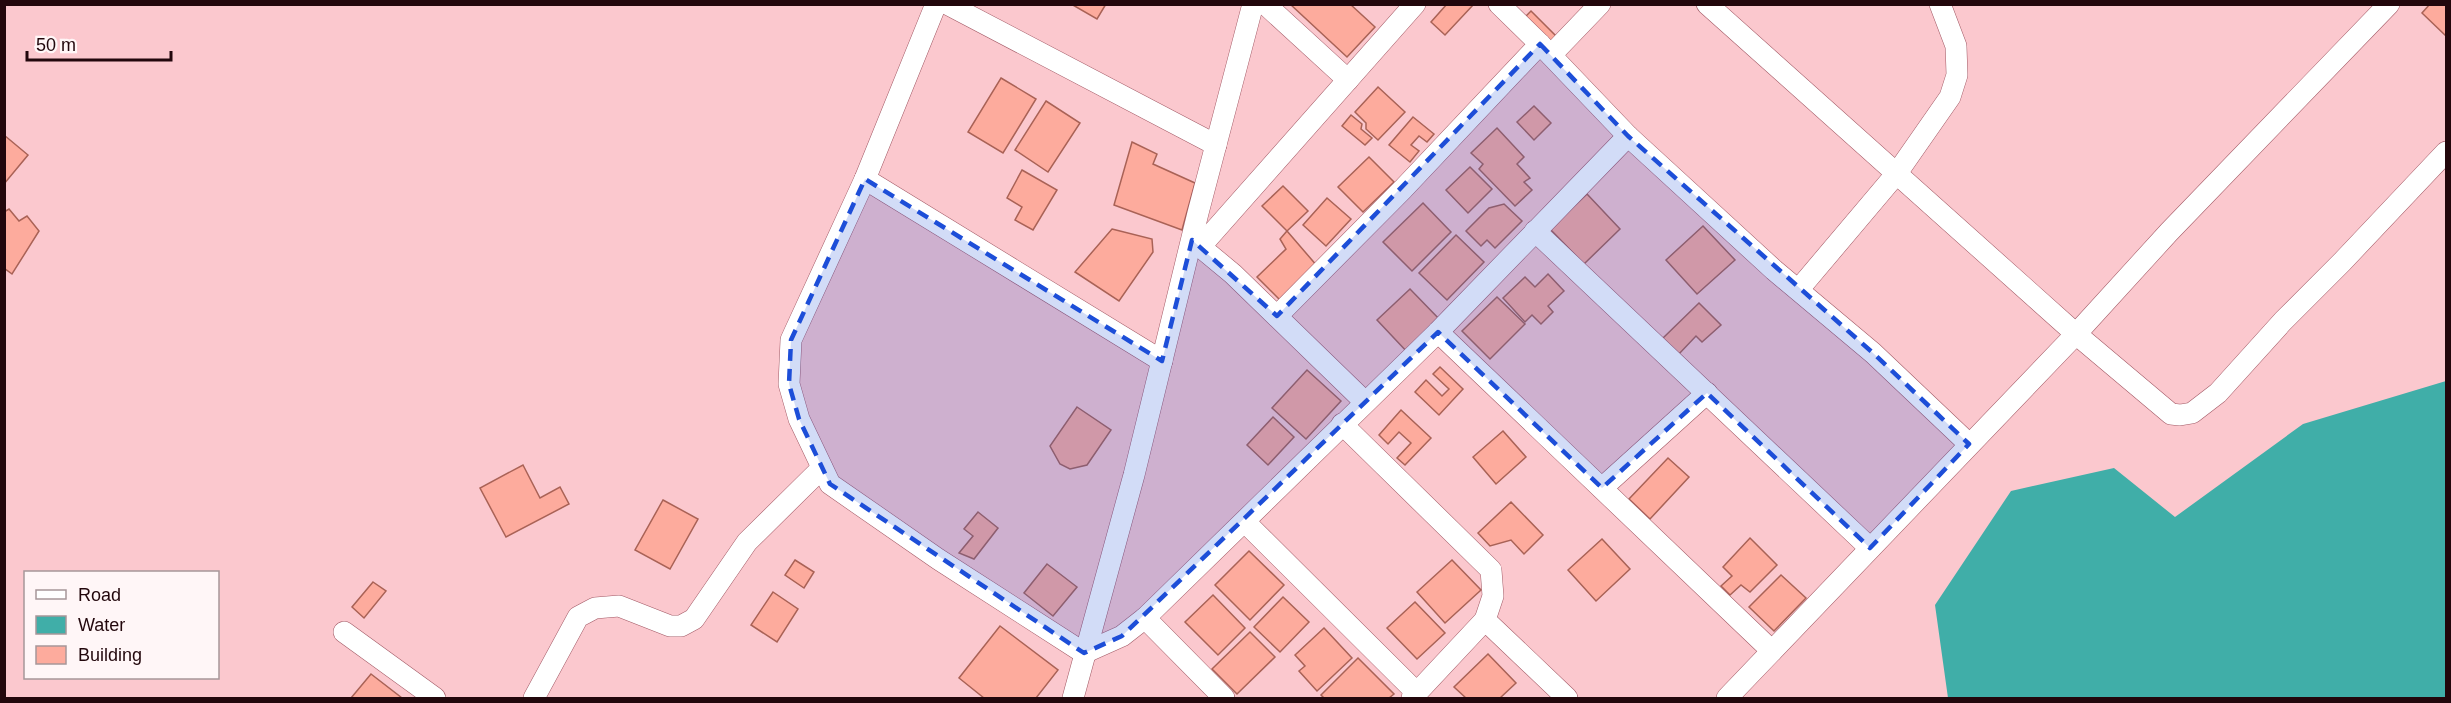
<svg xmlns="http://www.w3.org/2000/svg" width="2451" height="703" font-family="Arial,sans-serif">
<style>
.water{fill:#40aea8}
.building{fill:#fdab9d;stroke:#a96256;stroke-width:1.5}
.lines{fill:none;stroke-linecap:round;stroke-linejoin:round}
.street-casing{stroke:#a25965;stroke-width:22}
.street{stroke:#fff;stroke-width:21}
.marked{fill:#1d4ed8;fill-opacity:0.2;stroke:#1d4ed8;stroke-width:4.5;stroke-dasharray:12 8;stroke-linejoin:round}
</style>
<rect width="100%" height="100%" fill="#fbc8ce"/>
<path class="water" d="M2446,381V698H1948L1935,605L2011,491L2114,468L2175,517L2303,424Z"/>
<g class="building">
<path d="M1071,4H1106L1097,19Z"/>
<path d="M1290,4H1350L1375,27L1347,57Z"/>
<path d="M1447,4H1474L1445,35L1431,22Z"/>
<path d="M2430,4H2446V36L2422,13Z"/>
<path d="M1531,11L1559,39L1552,45L1524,18Z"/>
<path d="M1001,78L1036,99L1003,153L968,132Z"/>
<path d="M1378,87L1405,112L1378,140L1366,129V123L1355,112Z"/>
<path d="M1046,101L1080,123L1048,172L1015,150Z"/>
<path d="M1534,106L1551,123L1534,140L1517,122Z"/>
<path d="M1351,115L1362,124L1361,129L1372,138L1365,145L1342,126Z"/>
<path d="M1413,117L1434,134L1427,142L1419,136L1411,145L1419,151L1410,162L1389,145Z"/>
<path d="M1497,128L1524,157L1517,164L1530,178L1524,182L1532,190L1515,206L1479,169L1483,164L1471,153Z"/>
<path d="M4,135L28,155L4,184Z"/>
<path d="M1132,142L1157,154L1153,164L1195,183L1182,230L1114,205Z"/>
<path d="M1369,157L1394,182L1363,212L1338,187Z"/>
<path d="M1470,167L1492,189L1468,213L1446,190Z"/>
<path d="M1022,170L1057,190L1033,230L1015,220L1022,207L1007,198Z"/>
<path d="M1283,186L1308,211L1287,231L1262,206Z"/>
<path d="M1587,194L1620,229L1584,264L1550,229Z"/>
<path d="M1327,198L1351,219L1326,246L1303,225Z"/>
<path d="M1423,203L1451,232L1412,271L1383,242Z"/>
<path d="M1504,204L1522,221L1495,248L1487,240L1481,246L1466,231L1489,208Z"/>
<path d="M9,209L19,221L27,216L39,231L12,274L4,268V212Z"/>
<path d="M1703,226L1735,260L1697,294L1666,260Z"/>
<path d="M1112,229L1152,239L1153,252L1119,301L1075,272Z"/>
<path d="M1287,231L1318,267L1282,302L1257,277L1286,249L1280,239Z"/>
<path d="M1456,235L1484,262L1447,300L1419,273Z"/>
<path d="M1548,274L1564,291L1548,306L1553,312L1541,324L1532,315L1525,322L1503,298L1525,277L1535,287Z"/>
<path d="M1410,289L1442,322L1409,354L1377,320Z"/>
<path d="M1497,297L1525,324L1490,359L1462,331Z"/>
<path d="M1699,303L1721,325L1702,342L1696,336L1678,355L1662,339Z"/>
<path d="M1440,367L1463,389L1439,415L1415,392L1426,380L1442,396L1449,389L1433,374Z"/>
<path d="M1307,370L1341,401L1306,439L1272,408Z"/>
<path d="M1077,407L1111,430L1087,465L1070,469L1060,464L1050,446Z"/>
<path d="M1401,410L1431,438L1405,465L1397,458L1411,443L1399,432L1388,444L1379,435Z"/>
<path d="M1273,417L1294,437L1268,465L1247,445Z"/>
<path d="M1503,431L1526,457L1496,484L1473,457Z"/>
<path d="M1668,458L1689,477L1650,519L1629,499Z"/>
<path d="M523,465L540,498L560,487L569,504L506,537L480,488Z"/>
<path d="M663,500L698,519L670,569L635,550Z"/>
<path d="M1511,502L1543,535L1524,554L1511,540L1490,546L1478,533Z"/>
<path d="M978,512L998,528L974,559L959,553L973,536L964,529Z"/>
<path d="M1750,538L1777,565L1750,592L1741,585L1730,595L1721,586L1732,576L1723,567Z"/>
<path d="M1602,539L1630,569L1596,601L1568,570Z"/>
<path d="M1249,551L1284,585L1250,620L1215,585Z"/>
<path d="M795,560L814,572L804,588L785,575Z"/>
<path d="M1452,560L1481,590L1445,623L1417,592Z"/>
<path d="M1047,564L1077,587L1053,616L1024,593Z"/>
<path d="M1781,575L1806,598L1774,631L1749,607Z"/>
<path d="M373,582L386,591L364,618L352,607Z"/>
<path d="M773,592L798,609L777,642L751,625Z"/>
<path d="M1213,595L1245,628L1218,655L1185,622Z"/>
<path d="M1283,597L1309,622L1280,652L1254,627Z"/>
<path d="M1415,602L1445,633L1417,659L1387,628Z"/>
<path d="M1000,626L1058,670L1036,698H984L959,678Z"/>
<path d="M1324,628L1352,658L1317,691L1299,671L1305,666L1295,655Z"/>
<path d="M1250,632L1275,657L1237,694L1212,669Z"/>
<path d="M1488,654L1516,683L1500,698H1466L1454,687Z"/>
<path d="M1358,658L1394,694L1389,698H1324L1321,695Z"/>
<path d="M371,674L402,698H351Z"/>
</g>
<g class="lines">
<defs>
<g id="street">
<path d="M936,4L865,179L791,340L789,384L799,419L830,484L938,559L1084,653L1122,636L1145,618L1438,332L1628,136"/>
<path d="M947,4L1216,145"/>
<path d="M1265,4L1348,80"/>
<path d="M1499,4L1540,44L1628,136L1774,270L1873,353L1969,444"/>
<path d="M1707,4L2076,334L2171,414L2180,415L2192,413L2218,393L2283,321L2342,262L2446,152"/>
<path d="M1551,55L1600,4"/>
<path d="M865,179L1162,361"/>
<path d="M1535,231L1870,548"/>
<path d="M1192,240L1233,274L1365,402"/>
<path d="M1200,247L1415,4"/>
<path d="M1799,289L1897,173L1950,97L1957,75L1956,46L1940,4"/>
<path d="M1277,316L1403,189L1540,44"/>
<path d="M1438,332L1772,651"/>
<path d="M1342,424L1491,570L1493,596L1485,620"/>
<path d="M1602,488L1707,393"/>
<path d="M1245,522L1417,693"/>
<path d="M1145,618L1224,698"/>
<path d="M344,632L435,698"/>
<path d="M534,698L578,617L595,608L619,606L670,626H681L694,619L747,542L822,468"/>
<path d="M1073,698L1134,475L1198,213L1253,4"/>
<path d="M1412,698L1485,620L1567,698"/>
<path d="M1727,698L2076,334L2169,232L2389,4"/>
</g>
</defs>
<use href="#street" class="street-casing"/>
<use href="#street" class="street"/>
</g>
<path class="marked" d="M1540,44L1628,136L1873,353L1969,444L1870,548L1707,393L1602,488L1438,332L1122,636L1084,653L830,484L799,419L789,384L791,340L865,179L1162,361L1192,240L1277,316Z"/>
<rect width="2451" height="703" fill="none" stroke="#22070c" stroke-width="12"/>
<rect x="24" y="571" width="195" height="108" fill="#fff6f7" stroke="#a79699" stroke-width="1.5"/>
<rect x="36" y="590" width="30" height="9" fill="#ffffff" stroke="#a79699" stroke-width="1.5"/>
<text x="78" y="601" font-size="18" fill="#22070c">Road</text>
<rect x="36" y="616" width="30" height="18" fill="#40aea8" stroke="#a79699" stroke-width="1.5"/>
<text x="78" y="631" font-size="18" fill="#22070c">Water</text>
<rect x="36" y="646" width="30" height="18" fill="#fdab9d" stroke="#a79699" stroke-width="1.5"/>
<text x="78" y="661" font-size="18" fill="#22070c">Building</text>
<path d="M27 51v9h144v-9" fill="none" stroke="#22070c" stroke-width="3"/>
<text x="36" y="51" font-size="18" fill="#22070c" stroke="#fff6f7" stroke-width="4.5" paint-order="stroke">50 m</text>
</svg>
